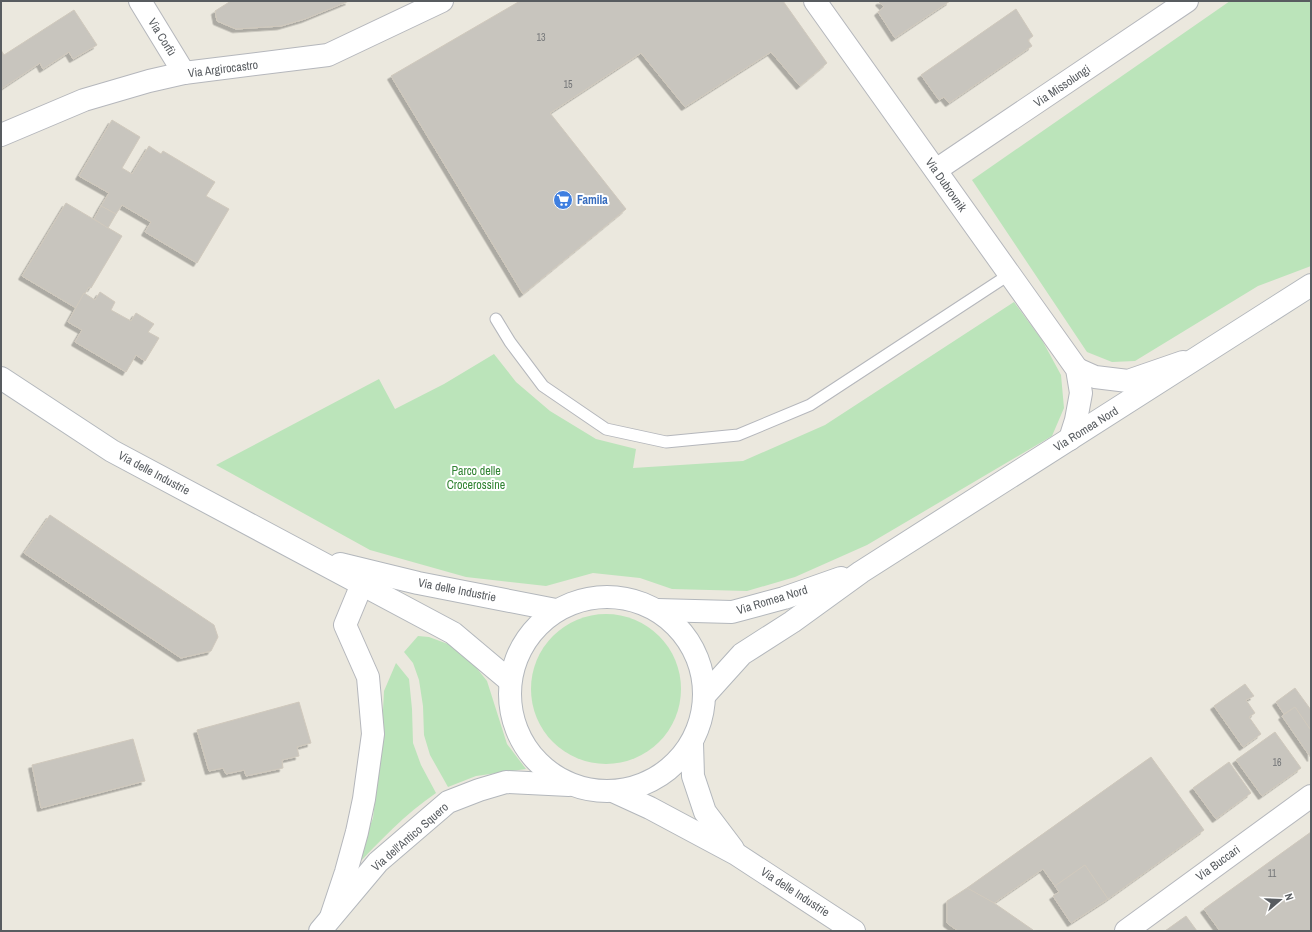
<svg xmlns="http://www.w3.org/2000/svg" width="1312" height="932" font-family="'Archivo Narrow',sans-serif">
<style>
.green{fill:#bbe4ba}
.building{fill:#c8c5be;stroke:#d0c9bd;filter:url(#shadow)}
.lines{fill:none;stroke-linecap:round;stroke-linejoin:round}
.lane-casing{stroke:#b5b7bc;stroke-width:13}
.street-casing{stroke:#b5b7bc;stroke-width:24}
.secondary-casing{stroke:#b3b7bc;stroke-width:24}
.lane{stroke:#fff;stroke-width:11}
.street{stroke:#fff;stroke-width:22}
.secondary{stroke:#fff;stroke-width:22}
.labels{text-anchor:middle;stroke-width:4;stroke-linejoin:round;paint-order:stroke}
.number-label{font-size:10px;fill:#747678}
.street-label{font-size:12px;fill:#585c60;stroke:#fff}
.shop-label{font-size:12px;font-weight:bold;fill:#366cbe;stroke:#fff;text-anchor:start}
.park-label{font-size:12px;fill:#338434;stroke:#fff}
</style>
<defs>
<filter id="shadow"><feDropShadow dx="-3.5" dy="3.5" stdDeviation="0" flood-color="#0004"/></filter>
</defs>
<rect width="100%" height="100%" fill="#ebe8de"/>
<g class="green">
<path d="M1230,1H1311V266L1258,286L1135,361L1112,362L1087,352L972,180Z"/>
<path d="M1014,302L1042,340L1061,375L1064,408L1052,436L867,545L795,577L747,591L672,589L640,578L593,573L546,586L466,577L370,550L216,465L379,379L395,409L444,384L494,354L516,382L550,411L596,439L636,449L633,468L743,461L825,425Z"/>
<circle cx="606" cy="689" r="75"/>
<path d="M418,636L429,637L448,644L467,656L487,681L507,744L526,769L476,776L448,787L430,755L424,735L423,706L419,680L413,663L404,652Z"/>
<path d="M396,663L409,679L412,709L413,743L421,765L436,793C405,814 380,841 354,868L373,818L381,748L384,691Z"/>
</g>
<g class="building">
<path d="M231,1H349L305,19L281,26L236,29L217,21L215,11Z"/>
<path d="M520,1H783L827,63L800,86L771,52L685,107L641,53L550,113L626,209L523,294L391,76Z"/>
<path d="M880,1H950L895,38L878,12L884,7L879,2Z"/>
<path d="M1016,9L1033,36L1028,40L1032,46L949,103L944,97L939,100L921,75Z"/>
<path d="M74,10L97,45L73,59L69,52L43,69L40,63L1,89V50L4,55Z"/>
<path d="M112,120L140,137L122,168L132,174L149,146L161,154L163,151L215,182L206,196L229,209L197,263L145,232L151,222L122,205L116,214L101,206L109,193L79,176Z"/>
<path d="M66,203L122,236L91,288L89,287L76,308L22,276Z"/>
<path d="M101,206L116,214L108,228L94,219Z"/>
<path d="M100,292L115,302L111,310L131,321L136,313L154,324L148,332L159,338L145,361L136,355L126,372L75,342L82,330L68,322L84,293L95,300Z"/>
<path d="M50,515L214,625L218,637L211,651L181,658L24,553Z"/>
<path d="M1245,684L1254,696L1246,700L1255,713L1249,717L1261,734L1243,747L1214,706Z"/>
<path d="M1295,688L1311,710V728L1310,729L1295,707L1284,714L1276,702Z"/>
<path d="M299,702L311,743L297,747L299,756L282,760L283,768L246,776L244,770L226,774L223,768L209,771L197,730Z"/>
<path d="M1295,707L1310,729L1311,728V758L1282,716Z"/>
<path d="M1275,732L1301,768L1262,796L1236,760Z"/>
<path d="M133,739L145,781L41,808L32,765Z"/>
<path d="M1151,757L1204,830L1108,899L1085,865L1055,886L1043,869L994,903L967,888Z"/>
<path d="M1229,762L1251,793L1216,819L1193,788Z"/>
<path d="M1311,832V931H1220L1204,909Z"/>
<path d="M1085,865L1108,899L1071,923L1053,896L1059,892L1055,886Z"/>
<path d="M967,888L994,903L1033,930V931H958L947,923V901Z"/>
<path d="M1186,916L1197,931H1165Z"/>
</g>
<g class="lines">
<defs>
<path id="lane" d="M496,319L510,342L543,386L606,429L666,442L738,435L810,405L1010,274"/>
<g id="street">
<path d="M140,1L184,73"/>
<path d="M815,1L1077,369L1081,393L1076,420L1070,439"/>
<path d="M1,135L84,100L149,81L184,73L328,55L442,1"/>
<path d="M936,170L1187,1"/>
<path d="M1077,369L1095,377L1128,381L1183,362"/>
<path d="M331,917L346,872L357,832L364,799L373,734L368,677L345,625L362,584L379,578"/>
<path d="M1126,931L1311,796"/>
</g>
<g id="secondary">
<path d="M1,378L112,451L453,633L510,681"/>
<path d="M340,564L418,583L556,610"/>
<circle cx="607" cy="694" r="97"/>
<path d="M657,610L732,612L784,598L841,578"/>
<path d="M705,695L742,654L792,622L861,572L1311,285"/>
<path d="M692,743L693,776L705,812L733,849"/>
<path d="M615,792L650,808L736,854L854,931"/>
<path d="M320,931L378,862L448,802L479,790L506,782L569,785"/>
</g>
</defs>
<use href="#lane" class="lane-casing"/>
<use href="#street" class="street-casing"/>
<use href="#secondary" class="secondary-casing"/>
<use href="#lane" class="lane"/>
<use href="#street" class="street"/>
<use href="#secondary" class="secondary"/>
</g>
<defs>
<symbol id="supermarket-disc" viewBox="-11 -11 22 22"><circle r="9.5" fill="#3f7fe0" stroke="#fff"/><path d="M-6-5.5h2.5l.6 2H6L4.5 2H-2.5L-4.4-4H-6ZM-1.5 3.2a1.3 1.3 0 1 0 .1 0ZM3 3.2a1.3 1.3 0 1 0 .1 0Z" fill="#fff"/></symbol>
</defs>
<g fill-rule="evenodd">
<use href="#supermarket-disc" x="552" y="189" width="22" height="22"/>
</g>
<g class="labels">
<g class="number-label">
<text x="541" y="41">13</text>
<text x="568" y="88">15</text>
<text x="1277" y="766">16</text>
<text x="1272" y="877">11</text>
</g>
<g class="street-label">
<text transform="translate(162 37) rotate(58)" y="4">Via Corfù</text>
<text transform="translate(223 69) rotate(-7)" y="4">Via Argirocastro</text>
<text transform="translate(1062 86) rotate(-34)" y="4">Via Missolungi</text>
<text transform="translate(946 185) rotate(55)" y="4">Via Dubrovnik</text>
<text transform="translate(1086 429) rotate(-32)" y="4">Via Romea Nord</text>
<text transform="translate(154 473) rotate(28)" y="4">Via delle Industrie</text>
<text transform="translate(457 590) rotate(11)" y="4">Via delle Industrie</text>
<text transform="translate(772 600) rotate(-17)" y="4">Via Romea Nord</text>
<text transform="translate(410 837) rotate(-41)" y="4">Via dell'Antico Squero</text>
<text transform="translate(1218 863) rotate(-36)" y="4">Via Buccari</text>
<text transform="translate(795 892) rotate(33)" y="4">Via delle Industrie</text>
</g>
<g class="shop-label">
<text x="577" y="204">Famila</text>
</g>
<g class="park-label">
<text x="476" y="475">Parco delle<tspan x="476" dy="14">Crocerossine</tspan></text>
</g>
</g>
<rect width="1312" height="932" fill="none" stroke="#585c60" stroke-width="4"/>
<g transform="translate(1280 900) rotate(71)" stroke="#ffffff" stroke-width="3" paint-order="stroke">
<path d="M0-3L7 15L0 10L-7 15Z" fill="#585c60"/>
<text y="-6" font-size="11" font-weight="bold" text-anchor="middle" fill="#585c60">N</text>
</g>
</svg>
